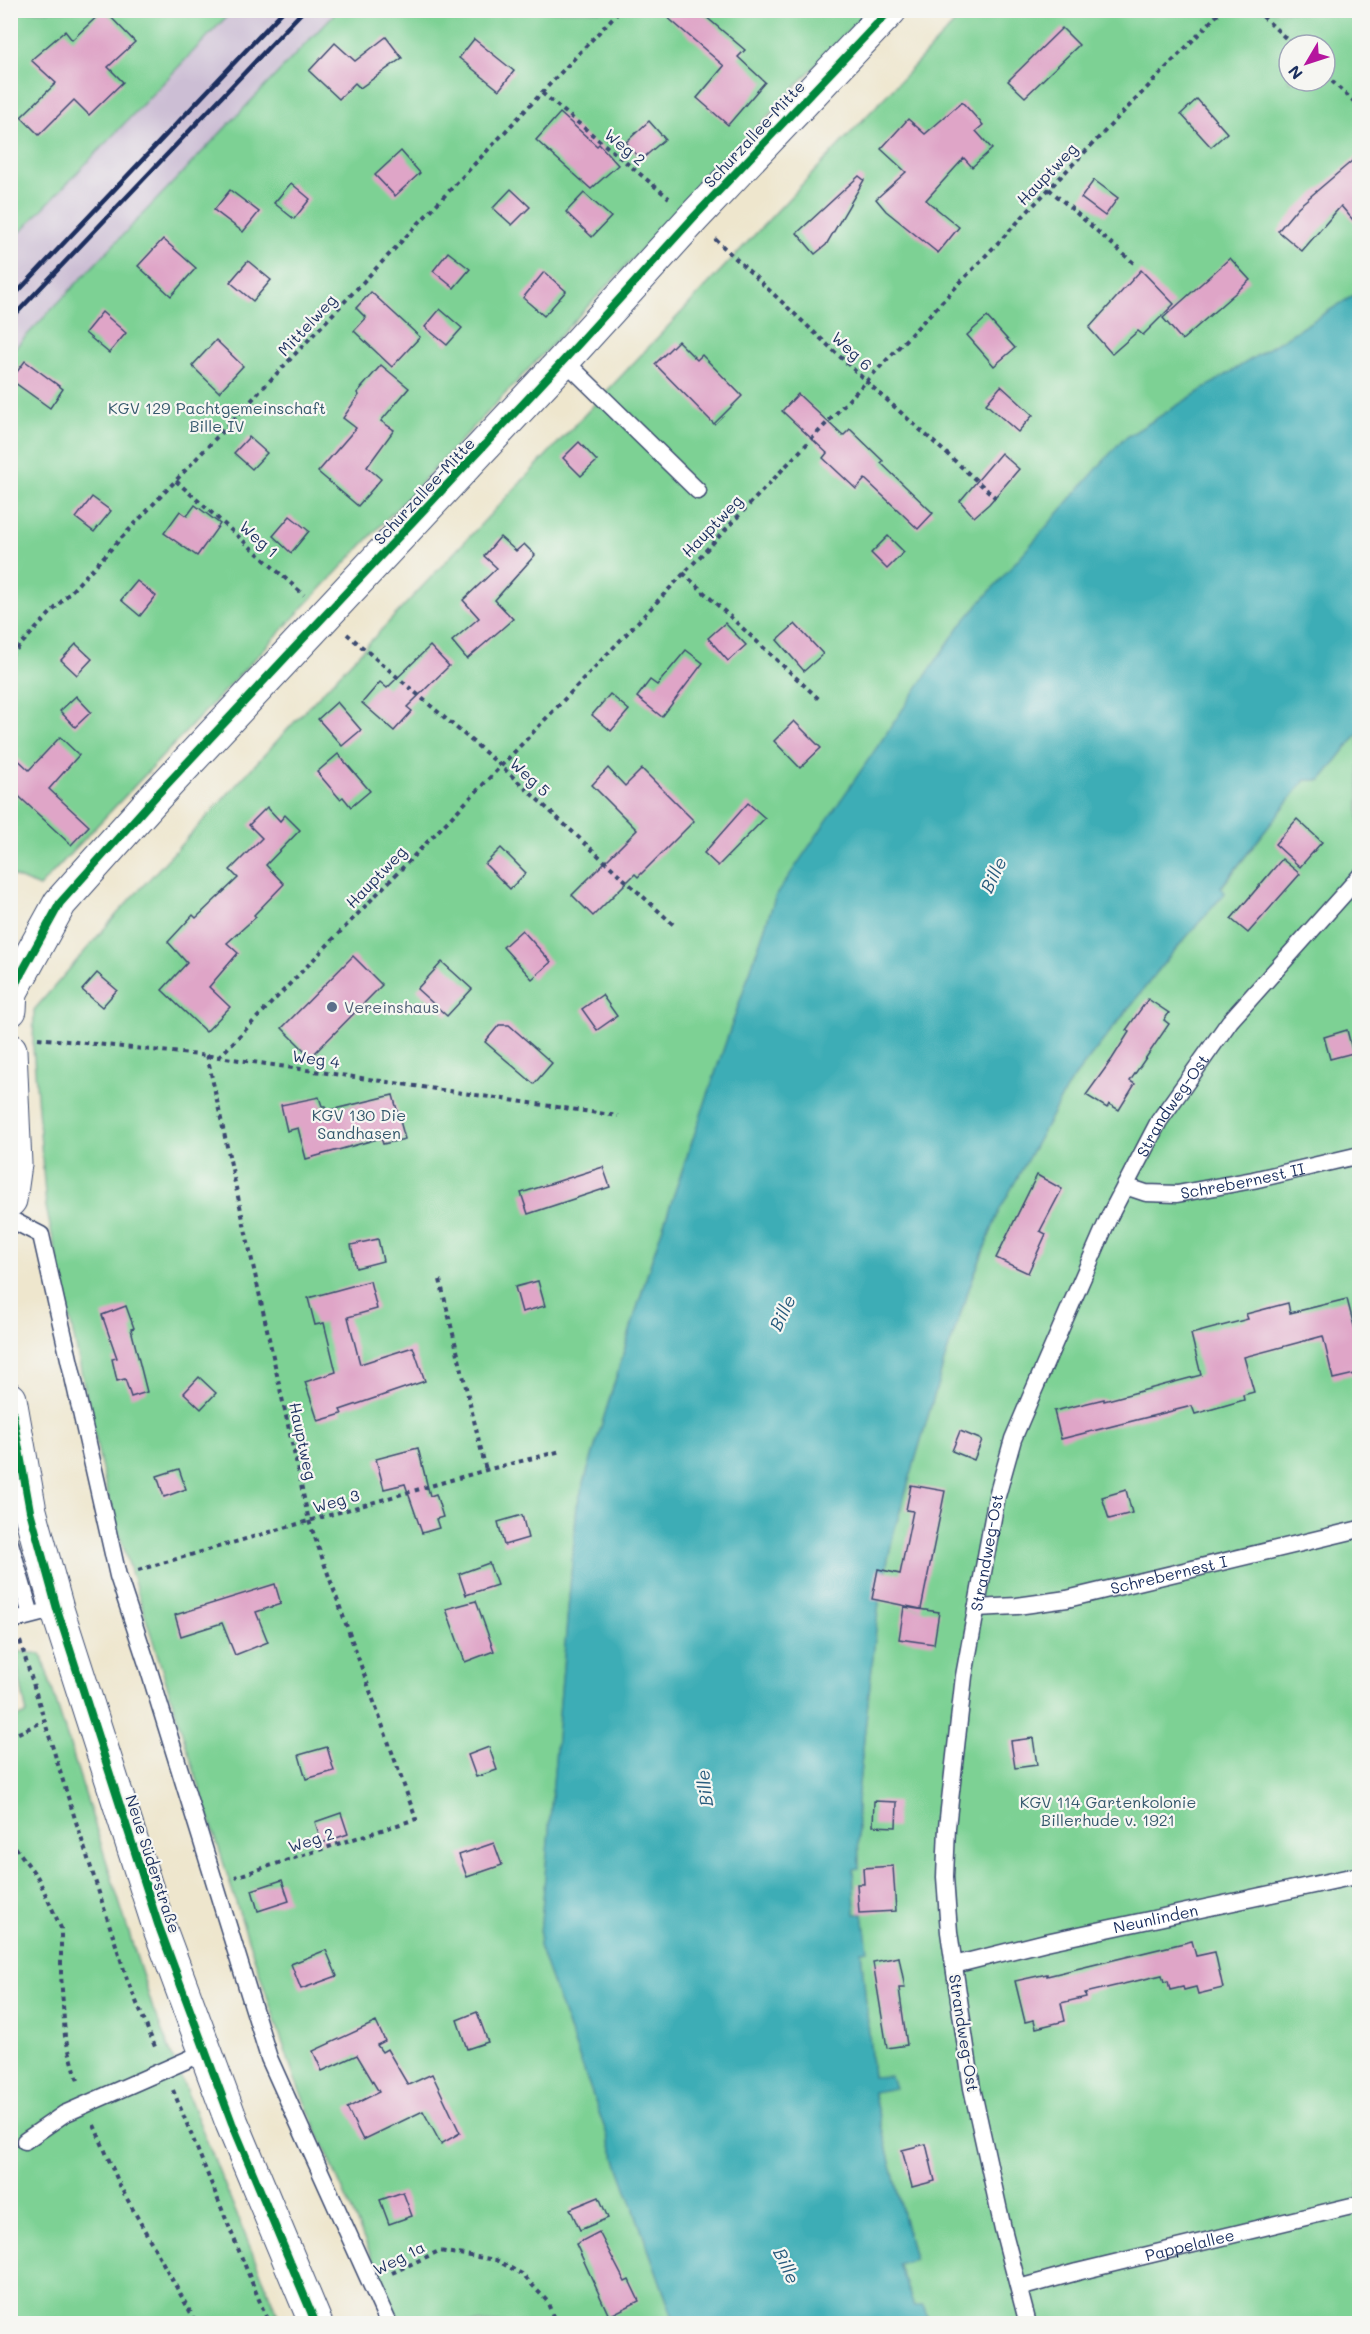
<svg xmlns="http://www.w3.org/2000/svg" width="1370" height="2334" font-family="Mali,sans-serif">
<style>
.industrial{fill:#ccbed4}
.green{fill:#7dd194;stroke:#4c8079;stroke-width:1.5;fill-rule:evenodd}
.water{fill:#3cadb6;stroke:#2c6e8a;stroke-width:1.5}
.building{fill:#dfa5c7}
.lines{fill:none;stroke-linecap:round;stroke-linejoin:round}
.lane-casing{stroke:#3b4a6f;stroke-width:19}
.street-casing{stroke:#3b4a6f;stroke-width:35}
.path{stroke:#3b4a6f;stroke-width:4;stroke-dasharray:4.5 4.5;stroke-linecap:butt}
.lane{stroke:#fff;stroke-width:16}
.street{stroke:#fff;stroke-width:33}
.rail{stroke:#1b2f5e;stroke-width:4.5}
.cycleway-casing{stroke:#f6f6f2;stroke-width:11}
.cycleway{stroke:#00873e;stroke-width:8}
.service-dot{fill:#5c6f8a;stroke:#f6f6f2;stroke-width:2}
.labels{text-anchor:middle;stroke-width:4.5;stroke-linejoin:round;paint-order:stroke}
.street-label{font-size:16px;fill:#1b2f5e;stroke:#f6f6f2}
.park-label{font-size:16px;fill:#34586c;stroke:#f6f6f2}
.service-label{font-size:16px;fill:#4e5e75;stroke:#f6f6f2;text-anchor:start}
.water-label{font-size:18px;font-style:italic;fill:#275b7d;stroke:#f6f6f2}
</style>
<rect width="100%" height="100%" fill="#f6f6f2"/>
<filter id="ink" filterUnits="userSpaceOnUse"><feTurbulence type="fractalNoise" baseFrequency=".0167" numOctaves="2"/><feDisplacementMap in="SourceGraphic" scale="12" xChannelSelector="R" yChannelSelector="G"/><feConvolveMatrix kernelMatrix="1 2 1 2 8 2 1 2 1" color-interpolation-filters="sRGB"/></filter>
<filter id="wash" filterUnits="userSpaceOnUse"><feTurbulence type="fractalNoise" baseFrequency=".008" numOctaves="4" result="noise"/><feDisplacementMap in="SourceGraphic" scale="24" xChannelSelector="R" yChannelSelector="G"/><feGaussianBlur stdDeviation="1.35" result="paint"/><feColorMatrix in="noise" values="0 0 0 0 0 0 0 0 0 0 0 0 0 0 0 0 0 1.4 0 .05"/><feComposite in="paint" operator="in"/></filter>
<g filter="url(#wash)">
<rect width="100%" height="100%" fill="#eee6cd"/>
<path class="industrial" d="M232,11H337L11,353V242Z"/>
<g class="green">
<path d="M11,11H232L11,242Z"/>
<path d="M337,11H867L39,887L11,875L10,353Z"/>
<path d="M966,11H1359V292L1122,440L776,895L652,1259L577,1506L539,1946L675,2323H400L294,2077L240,1915L109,1502L46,1207L33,1047L34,1010L117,914L300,716ZM1289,45H1325V81H1289Z"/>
<path d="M1359,732V2323H930L923,2305L914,2306L898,2263L914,2259L873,2092L894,2088L873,2078L861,1951L867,1950L863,1914L855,1915L853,1868H859L857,1802L879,1602L893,1535L944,1362L971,1283L999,1211L1069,1084L1168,958L1225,893L1221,888L1305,780H1321Z"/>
<path d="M14,1651L41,1654L153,2009L281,2323L11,2324L10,1719L27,1714Z"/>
</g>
<path class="water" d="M1359,292V732L1321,780H1305L1221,887L1225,893L1168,958L1069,1084L999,1211L971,1283L944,1362L893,1535L879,1602L857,1802L859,1868L853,1869L855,1914H863L868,1950L861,1951L873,2077L891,2076L895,2088L873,2092L914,2259L898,2264L914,2306L923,2305L930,2323H675L539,1946L577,1506L652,1259L776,895L959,627L1122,440Z"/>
<g id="blocks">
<g class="building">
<path d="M104,10L135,42L108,67L123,82L89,115L74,100L39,135L21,117L56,83L31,60L65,31L72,40Z"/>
<path d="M659,10H698L745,50L738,57L765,82L728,125L697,98L724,66Z"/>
<path d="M1062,28L1079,45L1025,97L1008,81Z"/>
<path d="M386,37L402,58L360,88L355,83L339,99L309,71L335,43L355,61Z"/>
<path d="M474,39L514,71L499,90L459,58Z"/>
<path d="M1197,99L1227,133L1211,147L1181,114Z"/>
<path d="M962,102L983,125L976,131L992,149L972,167L964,158L926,200L959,227L938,253L886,211L876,199L906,172L881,149L908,119L925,134Z"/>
<path d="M560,113L597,146L599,144L618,165L591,189L536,140Z"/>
<path d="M649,121L665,139L641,160L626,142Z"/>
<path d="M401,151L420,173L395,196L375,175Z"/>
<path d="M1359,155V227L1341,206L1302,251L1278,231L1298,207Z"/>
<path d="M859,176L864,180L826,245L815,254L797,233Z"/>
<path d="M1094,180L1118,198L1105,216L1081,198Z"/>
<path d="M291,183L310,199L294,219L274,203Z"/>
<path d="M511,189L530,207L512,225L493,208Z"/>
<path d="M230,190L259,212L243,232L214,210Z"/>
<path d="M584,193L611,217L592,237L566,212Z"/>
<path d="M163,239L196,268L171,296L138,266Z"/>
<path d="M448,252L470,269L454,288L433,271Z"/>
<path d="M1230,258L1250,280L1182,340L1163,318Z"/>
<path d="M248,261L271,280L253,301L230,282Z"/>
<path d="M1141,270L1174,304L1143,335L1138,331L1112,354L1089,328Z"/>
<path d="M544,272L566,291L544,316L523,298Z"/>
<path d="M371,292L420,337L392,367L354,331L366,318L356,308Z"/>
<path d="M440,309L462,328L447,345L425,327Z"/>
<path d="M102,312L126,333L109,353L85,333Z"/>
<path d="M987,317L1015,348L994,366L967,335Z"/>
<path d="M216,340L243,366L219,392L192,366Z"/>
<path d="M678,341L697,360L702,355L742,396L714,424L655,364Z"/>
<path d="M25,361L63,389L50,408L11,380Z"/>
<path d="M381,365L409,388L381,421L394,430L367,467L381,479L358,506L318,472L356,428L343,418L359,395L357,393Z"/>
<path d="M1001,386L1033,415L1018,432L986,404Z"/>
<path d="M798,394L843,436L850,429L883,461L881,463L933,513L918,529L865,479L856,489L823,458L827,453L782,411Z"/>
<path d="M249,437L267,453L252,469L234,453Z"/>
<path d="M579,442L597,461L581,476L563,458Z"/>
<path d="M1001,453L1019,469L989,504L974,517L960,501Z"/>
<path d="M92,497L111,511L94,532L76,518Z"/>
<path d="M195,505L220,524L197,556L164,533L180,511L187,516Z"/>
<path d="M290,516L309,531L291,553L273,536Z"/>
<path d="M888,536L904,552L887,569L871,553Z"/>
<path d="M500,537L516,551L524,544L535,555L495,600L513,619L467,659L452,641L479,618L463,600L497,568L484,556Z"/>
<path d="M137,581L156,596L140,616L121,600Z"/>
<path d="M725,623L746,645L728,661L708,638Z"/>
<path d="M795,624L823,654L804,671L777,640Z"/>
<path d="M76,644L92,659L77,675L61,660Z"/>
<path d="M430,646L449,666L407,707L412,711L394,731L362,703L380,682L387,688Z"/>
<path d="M686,650L703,663L662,717L637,697L650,680L657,685Z"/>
<path d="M610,694L629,710L611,731L592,715Z"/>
<path d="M76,696L91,712L75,727L60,711Z"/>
<path d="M337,702L361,730L342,746L318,719Z"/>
<path d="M794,721L821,748L800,768L774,741Z"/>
<path d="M60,737L79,755L49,789L89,826L71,845L10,788V752L29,770Z"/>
<path d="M338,754L370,791L351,807L343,797L340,799L317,772Z"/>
<path d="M608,768L625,786L642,769L694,821L638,877L635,874L593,916L572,895L637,830L592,785Z"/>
<path d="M748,803L765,818L718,866L704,853Z"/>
<path d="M267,807L280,821L285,815L300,830L266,865L284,884L254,915L256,917L227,943L238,953L209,987L230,1007L206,1032L162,990L187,963L168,942L193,915L196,918L238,878L230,870L262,838L249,825Z"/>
<path d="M1297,819L1322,842L1300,867L1275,844Z"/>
<path d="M501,848L526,873L510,889L485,864Z"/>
<path d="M1282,859L1300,874L1248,933L1231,919Z"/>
<path d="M522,930L551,962L532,979L503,947Z"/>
<path d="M353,956L382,985L311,1057L282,1028Z"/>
<path d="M442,962L472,989L447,1016L417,989Z"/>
<path d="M97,973L117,990L102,1007L82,990Z"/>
<path d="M602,995L617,1016L597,1030L582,1009Z"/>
<path d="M1148,999L1169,1013L1164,1020L1169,1024L1130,1081L1135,1084L1119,1110L1109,1104L1107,1108L1086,1095L1112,1059L1129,1032L1126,1030Z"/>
<path d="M499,1025H509L552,1063L534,1084L485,1042Z"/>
<path d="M1347,1030L1353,1053L1330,1059L1324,1037Z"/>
<path d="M393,1095L405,1139L383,1144L381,1138L306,1159L298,1128L287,1131L281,1105L319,1097L322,1106H325L326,1111Z"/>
<path d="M603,1167L610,1187L528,1214L521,1193Z"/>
<path d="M1037,1175L1062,1189L1040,1231L1046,1234L1028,1273L996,1258Z"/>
<path d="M378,1239L383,1261L356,1268L351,1245Z"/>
<path d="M370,1281L377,1309L348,1317L360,1364L413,1347L425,1381L340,1410L342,1414L318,1421L305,1382L336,1372L324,1323L315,1325L308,1298Z"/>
<path d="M538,1281L545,1306L522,1312L515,1287Z"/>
<path d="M1347,1299L1359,1345V1373L1333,1379L1323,1336L1244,1357L1254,1392L1243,1395L1244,1400L1195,1414L1192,1406L1061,1439L1054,1411L1104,1399V1401L1201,1375L1191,1334L1248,1319L1246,1314L1288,1303L1290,1313Z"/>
<path d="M126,1306L134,1328L131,1329L147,1392L131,1397L125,1379L117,1381L112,1359L117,1358L102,1315Z"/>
<path d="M199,1377L216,1393L201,1409L184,1393Z"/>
<path d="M960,1431L982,1440L974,1460L952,1451Z"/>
<path d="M418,1448L430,1496L436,1494L443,1517L436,1519L439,1528L422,1533L405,1484L384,1489L376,1459Z"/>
<path d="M179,1469L186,1489L164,1497L157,1476Z"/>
<path d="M911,1485L945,1491L921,1609L872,1599L878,1569L900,1574L913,1511L906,1510Z"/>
<path d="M1126,1490L1132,1513L1109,1519L1102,1497Z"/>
<path d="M522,1515L528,1538L504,1545L498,1522Z"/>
<path d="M489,1563L497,1585L466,1595L459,1574Z"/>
<path d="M275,1584L281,1604L256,1612L268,1642L235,1655L222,1623L181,1636L175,1615Z"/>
<path d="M476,1601L494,1651L465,1662L446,1609Z"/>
<path d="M904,1607L939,1612L934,1644L899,1639Z"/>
<path d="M1033,1738L1037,1765L1015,1768L1011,1741Z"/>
<path d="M327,1747L334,1771L306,1779L299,1755Z"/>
<path d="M489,1747L497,1770L476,1777L468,1755Z"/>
<path d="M874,1801L897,1802L896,1827L873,1826Z"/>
<path d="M341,1813L348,1834L322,1843L315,1822Z"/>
<path d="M494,1843L502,1865L467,1877L459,1855Z"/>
<path d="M893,1866L896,1911L859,1913L857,1884H864L863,1868Z"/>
<path d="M282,1880L289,1901L258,1911L252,1890Z"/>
<path d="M1192,1941L1196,1956L1215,1952L1223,1988L1198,1994L1196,1987L1184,1990L1183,1987L1170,1990L1168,1981L1164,1982L1162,1975L1085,1993L1086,1997L1061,2003L1065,2021L1036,2028L1034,2020L1025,2022L1015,1981L1047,1974V1976Z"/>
<path d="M326,1950L337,1976L301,1989L291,1964Z"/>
<path d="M899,1957L905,1988H899L907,2045L887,2048L873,1962Z"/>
<path d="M477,2012L488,2042L467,2049L457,2020Z"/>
<path d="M376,2022L385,2041L377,2045L382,2052L387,2049L408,2085L432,2074L460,2133L441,2144L423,2111L363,2140L347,2108L379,2092L357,2055L322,2071L313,2051Z"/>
<path d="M926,2144L935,2181L912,2187L902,2150Z"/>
<path d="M403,2192L412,2216L389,2224L380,2200Z"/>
<path d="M599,2197L608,2218L580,2230L570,2209Z"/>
<path d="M599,2232L625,2282L629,2280L639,2301L609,2316L576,2244Z"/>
</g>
</g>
</g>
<g filter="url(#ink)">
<use href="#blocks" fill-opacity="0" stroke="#3b4a6f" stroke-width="1.5"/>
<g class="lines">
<defs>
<g id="lane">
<path d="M564,360L698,491"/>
<path id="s1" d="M1125,1186L1146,1193L1177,1194L1253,1180L1360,1155"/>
<path d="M10,1219L41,1235L118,1576L147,1664L269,2058L389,2324"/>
<path d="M10,1543L31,1615"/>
<path id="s2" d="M976,1608L1017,1606L1067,1599L1360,1529"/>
<path d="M10,1621L41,1613"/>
<path id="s3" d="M954,1965L1046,1942L1360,1875"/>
<path d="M25,2141L64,2114L205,2052"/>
<path id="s4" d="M1019,2288L1077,2272L1360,2204"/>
<path id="s5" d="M1028,2324L1003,2229L972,2088L949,1932L945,1877L947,1827L964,1676L997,1496L1013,1439L1030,1399L1110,1215L1159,1121L1230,1021L1360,876"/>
</g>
<g id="street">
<path d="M10,1010L11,992L60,903L155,797L564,360L693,218L890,10"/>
<path d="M10,1050L15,1164L10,1200"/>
<path d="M10,1399L30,1511L57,1609L158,1924L232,2123L316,2324"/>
</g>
</defs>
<use href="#lane" class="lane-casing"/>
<use href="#street" class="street-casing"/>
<g class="path">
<path d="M1256,10L1293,45"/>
<path d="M1325,75L1360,107"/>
<path d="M542,93L669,198"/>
<path d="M1049,189L1137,266"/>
<path d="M715,239L867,382L996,498"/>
<path d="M176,481L304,595"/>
<path d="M683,573L820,700"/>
<path d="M347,634L501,766L676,927"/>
<path d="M10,656L620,10"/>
<path d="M38,1038L219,1057L618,1116"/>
<path d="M207,1055L309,1521L416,1819L235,1877"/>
<path d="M219,1057L501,766L1049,189L1222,10"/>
<path d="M440,1280L486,1470"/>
<path d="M138,1570L486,1470L561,1451"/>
<path d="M20,1641L67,1794L128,1982L156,2049"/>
<path d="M10,1737L44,1721"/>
<path d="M10,1840L38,1878L61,1928V1974L65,2037L79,2084"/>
<path d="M173,2090L269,2324"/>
<path d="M94,2125L121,2188L197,2324"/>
<path d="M392,2273L439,2251L496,2260L522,2274L547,2301L556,2324"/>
</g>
<use href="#lane" class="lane"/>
<use href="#street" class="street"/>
<g class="rail">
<path d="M10,300L284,10"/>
<path d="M10,320L304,10"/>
</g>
<defs>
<g id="cycleway">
<path d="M10,1010L11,992L60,903L155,797L564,360L693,218L890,10"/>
<path d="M10,1399L30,1511L57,1609L158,1924L232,2123L316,2324"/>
</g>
</defs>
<use href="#cycleway" class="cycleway-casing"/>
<use href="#cycleway" class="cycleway"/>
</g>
</g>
<circle class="service-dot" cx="332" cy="1007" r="6"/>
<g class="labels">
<g class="street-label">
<text transform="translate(754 134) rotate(-47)" y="6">Schurzallee-Mitte</text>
<text transform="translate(625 147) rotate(40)" y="6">Weg 2</text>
<text transform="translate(1047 174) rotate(-46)" y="6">Hauptweg</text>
<text transform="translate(307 325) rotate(-47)" y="6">Mittelweg</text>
<text transform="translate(852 351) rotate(43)" y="6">Weg 6</text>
<text transform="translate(424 491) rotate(-47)" y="6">Schurzallee-Mitte</text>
<text transform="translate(712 526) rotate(-46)" y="6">Hauptweg</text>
<text transform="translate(259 539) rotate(42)" y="6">Weg 1</text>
<text transform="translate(530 777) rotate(43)" y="6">Weg 5</text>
<text transform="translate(376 877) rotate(-46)" y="6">Hauptweg</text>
<text transform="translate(316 1059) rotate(8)" y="6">Weg 4</text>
<text dy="6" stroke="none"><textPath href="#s5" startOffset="1270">Strandweg-Ost</textPath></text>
<text dy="6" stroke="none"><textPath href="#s1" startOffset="120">Schrebernest II</textPath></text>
<text transform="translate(303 1441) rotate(78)" y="6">Hauptweg</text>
<text transform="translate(336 1501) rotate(-16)" y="6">Weg 3</text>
<text dy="6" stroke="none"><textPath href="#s5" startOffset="783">Strandweg-Ost</textPath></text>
<text dy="6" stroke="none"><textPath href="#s2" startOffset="196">Schrebernest I</textPath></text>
<text transform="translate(311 1840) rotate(-18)" y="6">Weg 2</text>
<text transform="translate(153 1864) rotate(72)" y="6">Neue Süderstraße</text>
<text dy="6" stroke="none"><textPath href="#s3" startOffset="207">Neunlinden</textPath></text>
<text transform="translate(964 2033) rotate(81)" y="6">Strandweg-Ost</text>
<text dy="6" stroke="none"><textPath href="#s4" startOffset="176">Pappelallee</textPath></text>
<text transform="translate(399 2258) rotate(-27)" y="6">Weg 1a</text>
</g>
<g class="park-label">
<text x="217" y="414">KGV 129 Pachtgemeinschaft<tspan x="217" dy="18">Bille IV</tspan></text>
<text x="359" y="1121">KGV 130 Die<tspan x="359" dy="18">Sandhasen</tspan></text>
<text x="1108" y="1808">KGV 114 Gartenkolonie<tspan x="1108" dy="18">Billerhude v. 1921</tspan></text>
</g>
<g class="service-label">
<text x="344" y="1013">Vereinshaus</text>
</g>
<g class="water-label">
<text transform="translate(994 875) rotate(-64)" y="6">Bille</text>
<text transform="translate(783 1313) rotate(-64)" y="6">Bille</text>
<text transform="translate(705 1788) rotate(-96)" y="6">Bille</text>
<text transform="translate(786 2266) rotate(65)" y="6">Bille</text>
</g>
</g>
<rect width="1370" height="2334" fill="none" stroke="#f6f6f2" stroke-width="36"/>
<g transform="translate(1307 63) rotate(231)"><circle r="28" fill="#f6f6f2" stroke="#9ea6b7" stroke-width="1.5"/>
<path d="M0-4.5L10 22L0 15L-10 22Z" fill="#b5179e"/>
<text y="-9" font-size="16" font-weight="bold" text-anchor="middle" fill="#1b2f5e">N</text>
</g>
</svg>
